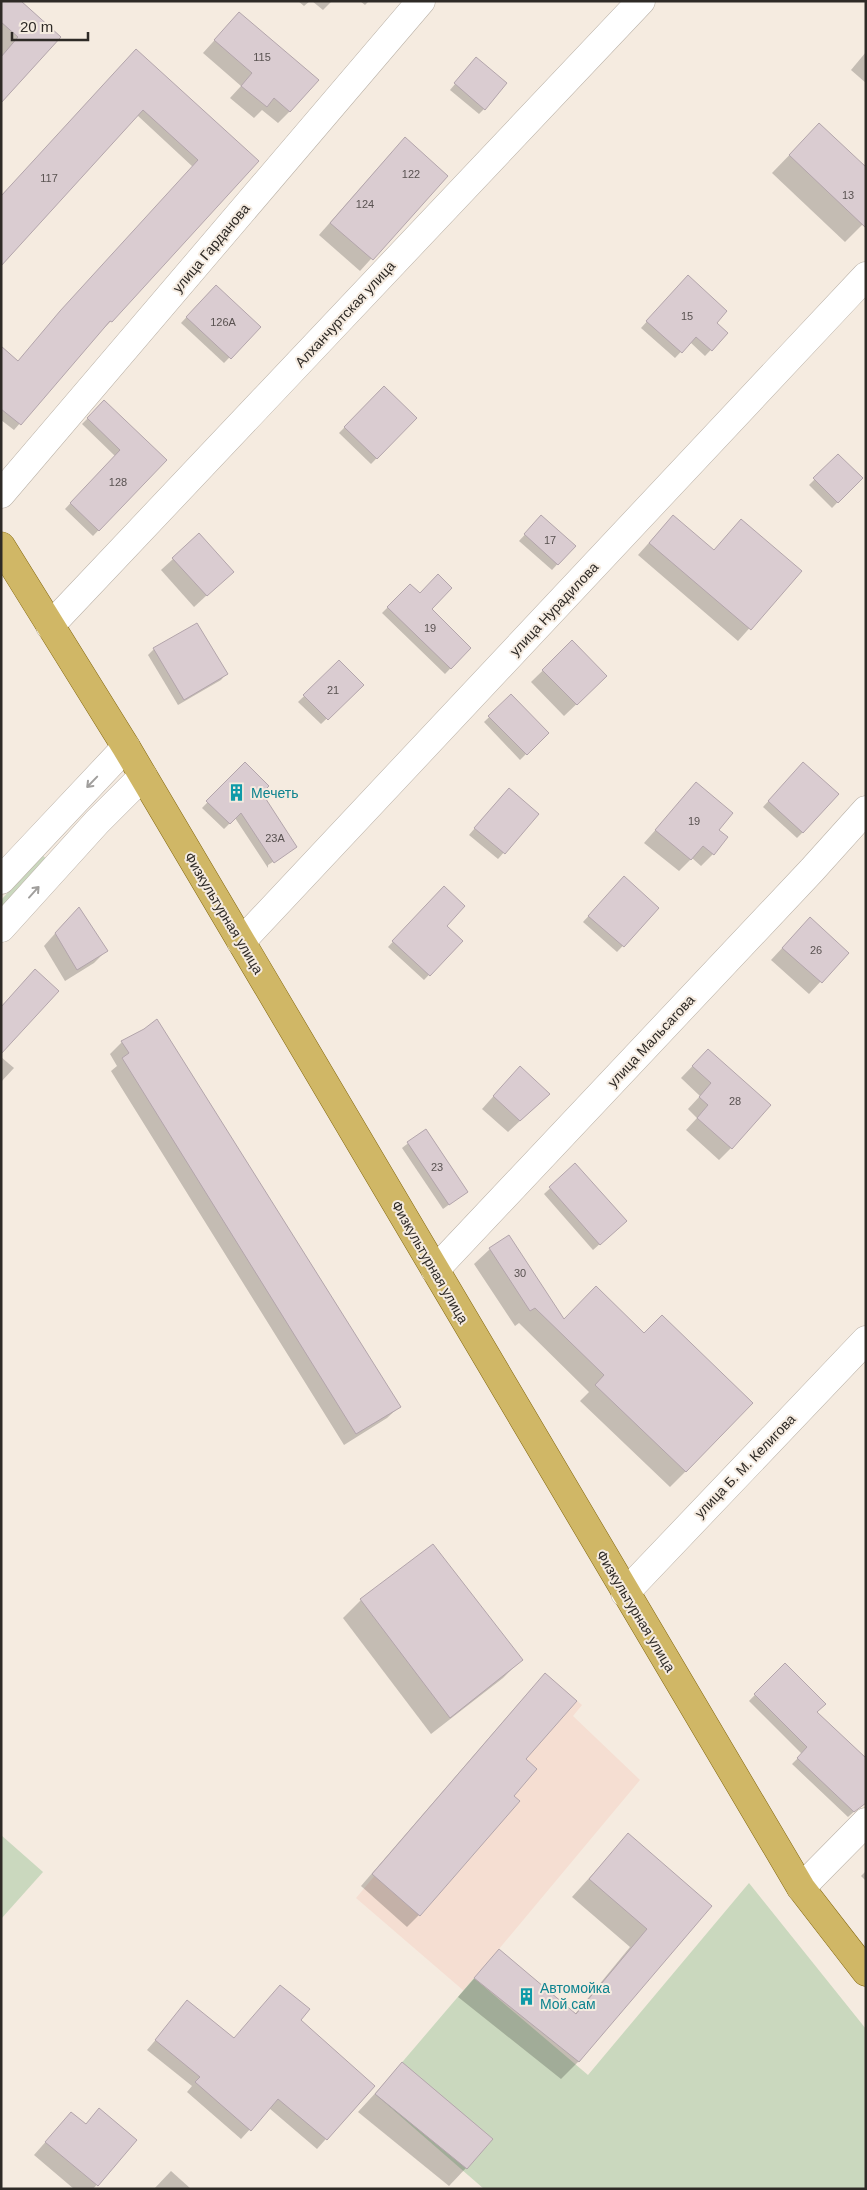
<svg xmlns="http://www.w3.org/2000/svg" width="867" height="2190" font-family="Arial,sans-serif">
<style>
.commercial{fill:#f5ded2}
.green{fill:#cad8be}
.shadow{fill:#0003}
.building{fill:#daccd1;stroke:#b3a5ab}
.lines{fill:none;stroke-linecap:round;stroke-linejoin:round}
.minor-casing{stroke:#bab1a7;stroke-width:29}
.major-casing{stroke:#82660d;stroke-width:29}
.minor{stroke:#fff;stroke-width:28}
.major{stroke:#d0b766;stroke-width:28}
.oneway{stroke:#a19f9d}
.labels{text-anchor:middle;stroke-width:4;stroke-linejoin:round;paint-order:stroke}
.number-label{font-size:11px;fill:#595251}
.street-label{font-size:14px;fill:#2e2a26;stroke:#f5ebe0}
.culture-label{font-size:14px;fill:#0d838f;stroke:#f5ebe0;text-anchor:start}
</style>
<rect width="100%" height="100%" fill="#f5ebe0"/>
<path class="commercial" d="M545,1673L582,1705L573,1716L640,1780L464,1991L356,1898Z"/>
<g class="green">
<path d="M42,855L49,861L1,915V900Z"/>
<path d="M1,1835L43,1872L1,1919Z"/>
<path d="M749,1883L866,2029V2189H484L375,2094L474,1978L588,2075Z"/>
</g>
<g class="shadow">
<path d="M1,1L59,37L1,101Z"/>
<path d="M298,1H310L304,6Z"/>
<path d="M312,1H332L323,10Z"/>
<path d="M360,1H369L365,5Z"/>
<path d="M239,13L290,111L278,123L262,110L254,118L230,98L241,86L203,53Z"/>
<path d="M866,52V83L851,70Z"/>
<path d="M130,56L257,161L111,321L105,327L104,326L14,430L1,420V348L18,362L193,167L137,115Z"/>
<path d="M471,65L484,109L479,114L450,90Z"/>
<path d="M802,142L866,221L845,242L772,173Z"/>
<path d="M393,151L446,176L360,271L319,235Z"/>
<path d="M682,283L715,323L727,333L705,356L690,342L675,358L641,328Z"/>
<path d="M210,292L259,327L224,363L181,323Z"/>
<path d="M384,387L416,418L371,464L339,433Z"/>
<path d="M104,402L165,460L93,536L65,509L115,456L82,424Z"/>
<path d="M838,456L861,478L832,508L809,485Z"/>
<path d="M673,516L713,551L741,520L800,571L738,641L638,555Z"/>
<path d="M541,517L574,546L552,570L519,541Z"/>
<path d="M173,559L220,583L194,607L161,570Z"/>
<path d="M410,585L430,609L470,648L445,674L382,613Z"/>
<path d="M572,642L606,676L564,716L531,682Z"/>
<path d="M154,649L226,674L221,680L178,705L148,655Z"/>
<path d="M339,662L362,685L321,724L298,702Z"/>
<path d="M511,696L547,733L520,760L484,722Z"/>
<path d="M245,764L260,793L296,847L268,865V868L235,818L224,829L202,808Z"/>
<path d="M798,769L803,832L797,838L763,807Z"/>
<path d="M696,784L717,830L713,854L701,866L692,858L679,871L644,843Z"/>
<path d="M503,795L537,814L498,859L469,835Z"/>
<path d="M618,884L658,908L617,952L583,922Z"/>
<path d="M444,887L445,926L461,941L424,980L388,947Z"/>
<path d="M67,920L106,951L94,963L65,981L44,946Z"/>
<path d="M798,931L847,953L809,994L771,960Z"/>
<path d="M122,1042L399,1407L387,1418L344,1445L111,1071L117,1066L110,1054Z"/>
<path d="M708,1050L731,1148L719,1160L686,1130L697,1118L688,1109L700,1096L681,1078Z"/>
<path d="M1,1057L14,1068L1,1082Z"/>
<path d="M508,1080L536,1106L508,1132L482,1109Z"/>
<path d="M425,1130L466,1192L443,1209L402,1148Z"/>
<path d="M575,1165L619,1227L593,1250L544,1194Z"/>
<path d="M490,1249L563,1321L686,1471L670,1487L580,1401L589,1392L519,1323L515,1326L474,1264Z"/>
<path d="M361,1600L521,1660L503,1678L431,1734L343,1618Z"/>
<path d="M785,1664L816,1713L866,1801L848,1817L792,1764L802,1754L749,1701Z"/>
<path d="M533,1687L524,1760L513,1796L419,1915L407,1927L361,1886Z"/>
<path d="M628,1835L710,1906L579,2061L561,2079L458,1997L499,1950L575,2014L630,1947L572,1897Z"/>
<path d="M866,1871V1881L861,1876Z"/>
<path d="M188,2002L234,2039L299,2021L373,2086L317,2149L269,2108L241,2139L187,2092L192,2086L147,2050Z"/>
<path d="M402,2064L466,2168L449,2186L358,2112Z"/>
<path d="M99,2110L135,2140L93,2189H74L34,2155L71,2113L85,2125Z"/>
<path d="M171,2171L191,2189H154Z"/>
</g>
<g class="building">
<path d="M1,1H21L61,37L1,103V57L18,37L1,22Z"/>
<path d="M239,12L319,80L290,112L274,98L267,107L241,86L252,73L214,40Z"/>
<path d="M136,49L259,161L112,322L110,321L21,425L1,409V346L18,361L60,311L198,160L143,110L1,266V196Z"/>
<path d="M476,57L507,83L485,110L454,83Z"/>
<path d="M819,123L866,167V228L789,155Z"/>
<path d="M405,137L448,176L373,260L330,223Z"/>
<path d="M688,275L727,311L717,323L728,333L712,351L696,337L682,353L646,321Z"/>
<path d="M216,285L261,327L231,359L186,317Z"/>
<path d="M384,386L417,418L377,459L344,427Z"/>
<path d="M104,400L167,460L99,531L70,503L120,450L87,418Z"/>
<path d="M838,454L863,478L838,503L813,478Z"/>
<path d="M541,515L576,546L558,565L524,534Z"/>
<path d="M673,515L714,550L741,519L802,571L751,630L649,543Z"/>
<path d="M199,533L234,572L207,596L172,558Z"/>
<path d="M438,574L452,588L432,609L471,648L451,669L387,607L410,584L420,593Z"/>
<path d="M197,623L228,674L184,700L153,648Z"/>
<path d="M572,640L607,676L577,705L542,670Z"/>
<path d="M339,660L364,685L328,720L303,695Z"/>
<path d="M511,694L549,733L527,755L488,716Z"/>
<path d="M245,762L269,786L262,793L297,847L274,863L241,813L230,824L206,801Z"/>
<path d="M803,762L839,794L803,833L768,801Z"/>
<path d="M696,782L733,813L719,830L728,837L714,855L703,846L691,860L655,830Z"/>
<path d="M509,788L539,814L505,854L474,828Z"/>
<path d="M624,876L659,908L624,947L588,916Z"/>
<path d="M444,886L465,906L447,926L463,941L430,976L392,941Z"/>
<path d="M79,907L108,951L77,970L55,933Z"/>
<path d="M810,917L849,953L822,983L782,948Z"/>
<path d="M35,969L59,991L1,1054V1007Z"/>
<path d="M157,1019L401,1407L356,1434L122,1058L129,1053L121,1041L144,1029Z"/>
<path d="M708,1049L771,1105L732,1149L697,1118L708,1105L699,1097L711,1083L692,1066Z"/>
<path d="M520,1066L550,1094L520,1121L493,1096Z"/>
<path d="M426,1129L468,1192L449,1205L407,1142Z"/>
<path d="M575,1163L627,1221L600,1245L549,1187Z"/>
<path d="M509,1235L564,1319L596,1286L644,1333L662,1315L753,1403L686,1472L595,1385L604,1375L535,1308L530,1311L489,1248Z"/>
<path d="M433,1544L523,1660L450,1718L360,1599Z"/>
<path d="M785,1663L826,1704L817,1712L866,1758V1803L854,1812L797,1758L807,1747L754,1694Z"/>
<path d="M545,1673L577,1701L526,1759L537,1769L514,1796L520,1801L420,1916L372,1874Z"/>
<path d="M628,1833L712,1906L579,2062L474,1978L499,1949L576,2014L647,1929L589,1879Z"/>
<path d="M280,1985L310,2009L301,2020L375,2086L327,2140L278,2099L251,2131L195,2082L200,2077L155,2040L187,2000L234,2038Z"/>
<path d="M402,2062L493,2139L467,2169L375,2094Z"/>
<path d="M99,2108L137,2140L98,2186L45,2142L71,2112L86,2124Z"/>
</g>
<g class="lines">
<defs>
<g id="minor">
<path d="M1,494L421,1"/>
<path d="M50,626L641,1"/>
<path d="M1,880L126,747"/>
<path d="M1,928L97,822L143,776"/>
<path d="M241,942L866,276"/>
<path d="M435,1270L812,870L866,810"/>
<path d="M625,1593L866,1340"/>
<path d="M801,1888L866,1822"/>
</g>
<path id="major" d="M1,546L126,747L801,1888L866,1972"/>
</defs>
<use href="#minor" class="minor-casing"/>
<use href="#major" class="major-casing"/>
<use href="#minor" class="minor"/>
<use href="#major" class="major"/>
</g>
<defs><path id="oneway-shaft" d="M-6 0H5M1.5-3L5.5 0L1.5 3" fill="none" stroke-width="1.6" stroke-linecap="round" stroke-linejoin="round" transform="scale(1.25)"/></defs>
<g class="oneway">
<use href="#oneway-shaft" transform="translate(92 782) rotate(134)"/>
<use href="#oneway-shaft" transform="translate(34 892) rotate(-48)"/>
</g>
<defs>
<symbol id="building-bare" viewBox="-9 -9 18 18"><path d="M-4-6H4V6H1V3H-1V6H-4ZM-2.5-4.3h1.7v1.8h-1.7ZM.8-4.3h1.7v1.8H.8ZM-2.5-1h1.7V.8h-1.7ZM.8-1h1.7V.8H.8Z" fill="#0f9aa8" stroke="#f5ebe0" stroke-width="2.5" paint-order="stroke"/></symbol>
</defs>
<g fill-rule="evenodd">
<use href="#building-bare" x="224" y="780" width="25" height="25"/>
<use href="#building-bare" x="514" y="1984" width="25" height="25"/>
</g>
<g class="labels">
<g class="number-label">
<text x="262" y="61">115</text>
<text x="411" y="178">122</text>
<text x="49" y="182">117</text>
<text x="848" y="199">13</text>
<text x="365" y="208">124</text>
<text x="687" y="320">15</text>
<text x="223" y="326">126А</text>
<text x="118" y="486">128</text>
<text x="550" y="544">17</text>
<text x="430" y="632">19</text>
<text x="333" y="694">21</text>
<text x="694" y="825">19</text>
<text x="275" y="842">23А</text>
<text x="816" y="954">26</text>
<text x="735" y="1105">28</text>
<text x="437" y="1171">23</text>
<text x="520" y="1277">30</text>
</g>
<g class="street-label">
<text transform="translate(211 248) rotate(-50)" y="5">улица Гарданова</text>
<text transform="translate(345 314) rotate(-47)" y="5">Алханчуртская улица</text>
<text transform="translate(554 609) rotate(-47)" y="5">улица Нурадилова</text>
<text transform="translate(224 913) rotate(59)" y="5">Физкультурная улица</text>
<text transform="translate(651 1041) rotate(-47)" y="5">улица Мальсагова</text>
<text transform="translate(430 1262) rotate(60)" y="5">Физкультурная улица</text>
<text transform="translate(745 1466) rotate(-46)" y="5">улица Б. М. Келигова</text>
<text transform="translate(636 1611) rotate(59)" y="5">Физкультурная улица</text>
</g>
<g class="culture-label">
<text x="251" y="798">Мечеть</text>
<text x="540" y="1993">Автомойка<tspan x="540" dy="16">Мой сам</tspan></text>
</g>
</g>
<rect width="867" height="2190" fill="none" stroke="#2e2a26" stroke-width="5"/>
<path d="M12 32v8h76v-8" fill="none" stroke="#2e2a26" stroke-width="2.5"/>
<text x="20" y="32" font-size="15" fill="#2e2a26" stroke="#f5ebe0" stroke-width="4" paint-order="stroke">20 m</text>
</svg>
